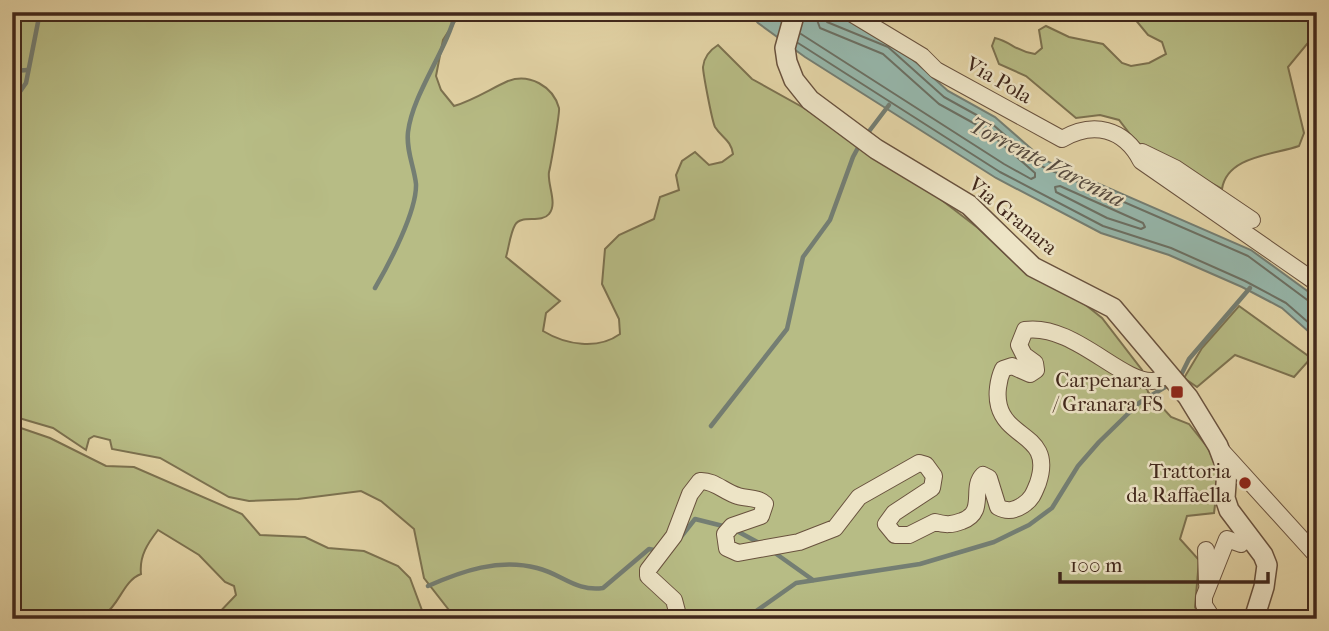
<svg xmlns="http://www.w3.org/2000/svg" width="1329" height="631" font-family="'IM FELL French Canon',serif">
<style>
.green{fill:#b7bc85;stroke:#7c7250;stroke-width:2}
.water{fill:#96b8ad;stroke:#747e73;stroke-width:2}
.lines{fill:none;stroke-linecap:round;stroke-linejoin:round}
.shore{stroke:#6b7064;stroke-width:2}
.stream{stroke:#747e73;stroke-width:4.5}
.minor-casing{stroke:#69523e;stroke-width:18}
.tertiary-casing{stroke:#69523e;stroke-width:22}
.minor{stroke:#ede4c6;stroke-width:16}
.tertiary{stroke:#ede4c6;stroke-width:19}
.poi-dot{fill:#8f2418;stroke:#ede4c6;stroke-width:2.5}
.labels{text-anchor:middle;stroke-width:5;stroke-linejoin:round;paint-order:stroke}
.street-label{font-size:21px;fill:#40271b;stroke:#ede4c6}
.poi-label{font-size:21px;fill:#40271b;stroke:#ede4c6;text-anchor:end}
.water-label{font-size:23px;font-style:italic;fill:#564b40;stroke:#ede4c6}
</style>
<rect width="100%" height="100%" fill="#e4d5a7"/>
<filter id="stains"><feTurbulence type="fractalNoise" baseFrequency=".00286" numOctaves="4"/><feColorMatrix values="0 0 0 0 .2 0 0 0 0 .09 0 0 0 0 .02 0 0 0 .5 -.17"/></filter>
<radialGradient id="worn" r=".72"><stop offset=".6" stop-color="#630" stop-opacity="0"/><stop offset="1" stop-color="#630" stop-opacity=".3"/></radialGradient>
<g class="green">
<path d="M12,12H461L443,40L436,76L441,90L454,106C474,100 490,89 508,81C529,73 553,86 559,108C560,112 551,164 549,172C547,184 558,204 549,214C541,224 521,214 515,225C510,234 509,247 506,257L560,301L546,313L543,331C566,345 598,350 620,334L619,319L602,284L605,249L619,235L654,219L660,197L679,190L676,175L682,161L695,152L709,165L722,162L733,154C731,140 722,138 715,127C712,121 703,73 703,67C704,56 710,50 718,45L752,79L804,108L939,198L978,228L1022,270L1082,302L1102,318L1142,370L1148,392L1171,417L1189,424L1208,448L1219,472L1214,513L1187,516L1180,539L1199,560L1195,607L1201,619H456L424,578L414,529L381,501L361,491L298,499L249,501L229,497L160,458L112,449L110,440L94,436L89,439L86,450L53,428L12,416Z"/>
<path d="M1129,12H1317V32L1288,67L1304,133L1299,146C1273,155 1227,156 1222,189L1136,142L1119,120L1100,115L1076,118L1026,76L999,64L992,46L995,38C1012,42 1014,51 1035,54L1042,48L1039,30L1046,26L1069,37L1103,44L1122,63L1131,66L1149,63L1166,54L1162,42L1148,35Z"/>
<path d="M1239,306L1311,358L1294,377L1235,355L1197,387L1184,378L1202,348Z"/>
<path d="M12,425L50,438L106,466L134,467L242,514L260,535L305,537L328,548L364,551L398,566L410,578L423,613L417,619H313L307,613L288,614L272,611L263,612L255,619H213L236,595L234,586L225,582L199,555L158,530C148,543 139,556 141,574C123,581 120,604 104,615L86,611L78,619H12Z"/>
</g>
<path class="water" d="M749,12H816L846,19L892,41L948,91L995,117L1044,160L1251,250L1317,298V339L1282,308L1242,287L1169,255L1101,233L996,178L805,57L758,23Z"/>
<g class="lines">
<g class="shore">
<path d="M823,12L827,22L888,47L944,97L991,123L1041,166L1248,256L1310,302L1317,303"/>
<path d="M801,34L1004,164L1031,179L1035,177V173L986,130L939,104L883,54L820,28L814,12"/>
<path d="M798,43L1000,172L1103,226L1171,248L1245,281L1286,303L1317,330"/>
<path d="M1060,186L1143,223L1145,227L1141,229L1107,218L1056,192L1055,187Z"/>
</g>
<g class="stream">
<path d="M12,71L28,70"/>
<path d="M12,103L26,83L40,12"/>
<path d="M867,134L889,105"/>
<path d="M375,288C389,264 417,211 416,184C414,166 406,151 408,132C413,93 446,52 456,12"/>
<path d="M1180,377L1189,359L1250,288"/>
<path d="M711,426L787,329L803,257L830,220L853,157L860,144"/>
<path d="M735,530L761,544"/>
<path d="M680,538L695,519L727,527"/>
<path d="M775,553L813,580"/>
<path d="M428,586C462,571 499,558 537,568C562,574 576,592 603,588L649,549L659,551"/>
<path d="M745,619L796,583L920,564L994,542L1029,525L1052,508L1078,466L1099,442L1139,403L1170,384"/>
</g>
<defs>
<g id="minor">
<path d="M849,12L922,56L936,70L1062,139C1093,121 1124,128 1141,161L1317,283"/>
<path d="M1142,152L1175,168L1252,220"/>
<path d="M1219,448L1317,556"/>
<path d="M1206,550L1207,584"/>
<path d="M679,619L674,600L648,576V570L674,536L690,494L700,481C714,480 724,492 738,496C747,499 758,497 765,504L761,516L732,526L725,534L727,548L738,553L760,549L799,542L835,528L859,497L919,463L926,465L934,476L932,488L894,513L886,524L895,535H909L935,522C945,525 952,525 962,521C987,512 970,488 983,475L989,478L998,507C1007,512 1014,511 1023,505C1032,499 1034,493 1038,483C1054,435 1008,440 999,406C996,395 998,380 1003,369L1012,366L1030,374L1036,370L1035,363L1024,355L1019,345L1025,330C1073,323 1121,383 1153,381C1157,381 1163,377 1168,374"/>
<path d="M1213,619L1204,605V597L1227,539L1241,544"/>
</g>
<path id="tertiary" d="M795,12L785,48L787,62L794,80L810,100L876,149L969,205L1033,267L1113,308L1188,397L1218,446L1227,470L1225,498L1229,510L1263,555L1267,565L1264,587L1254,619"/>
</defs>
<use href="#minor" class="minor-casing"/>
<use href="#tertiary" class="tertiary-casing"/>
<use href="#minor" class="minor"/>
<use href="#tertiary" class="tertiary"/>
</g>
<g class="poi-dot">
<rect x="1170" y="385" width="14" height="14" rx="3.5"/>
<circle cx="1245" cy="483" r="7"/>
</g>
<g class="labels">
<g class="street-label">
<text transform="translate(999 80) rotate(30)" y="7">Via Pola</text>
<text transform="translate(1013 216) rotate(40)" y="7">Via Granara</text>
</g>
<g class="poi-label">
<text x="1163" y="387">Carpenara 1<tspan x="1163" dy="24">/ Granara FS</tspan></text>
<text x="1231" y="478">Trattoria<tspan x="1231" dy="24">da Raffaella</tspan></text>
</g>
<g class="water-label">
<text transform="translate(1047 162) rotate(27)" y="8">Torrente Varenna</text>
</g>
</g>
<rect width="1329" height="631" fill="none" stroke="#e4d5a7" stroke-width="42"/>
<rect x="14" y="14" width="1301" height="603" fill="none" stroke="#40271b" stroke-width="3.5"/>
<rect x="21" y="21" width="1287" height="589" fill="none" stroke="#40271b" stroke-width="2"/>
<path d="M1060 572v10h208v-10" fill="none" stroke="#40271b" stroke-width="3.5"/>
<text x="1070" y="572" font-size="21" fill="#40271b" stroke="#ede4c6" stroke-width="5" paint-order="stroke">100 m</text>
<rect width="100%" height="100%" filter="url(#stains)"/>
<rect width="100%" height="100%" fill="url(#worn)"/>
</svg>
